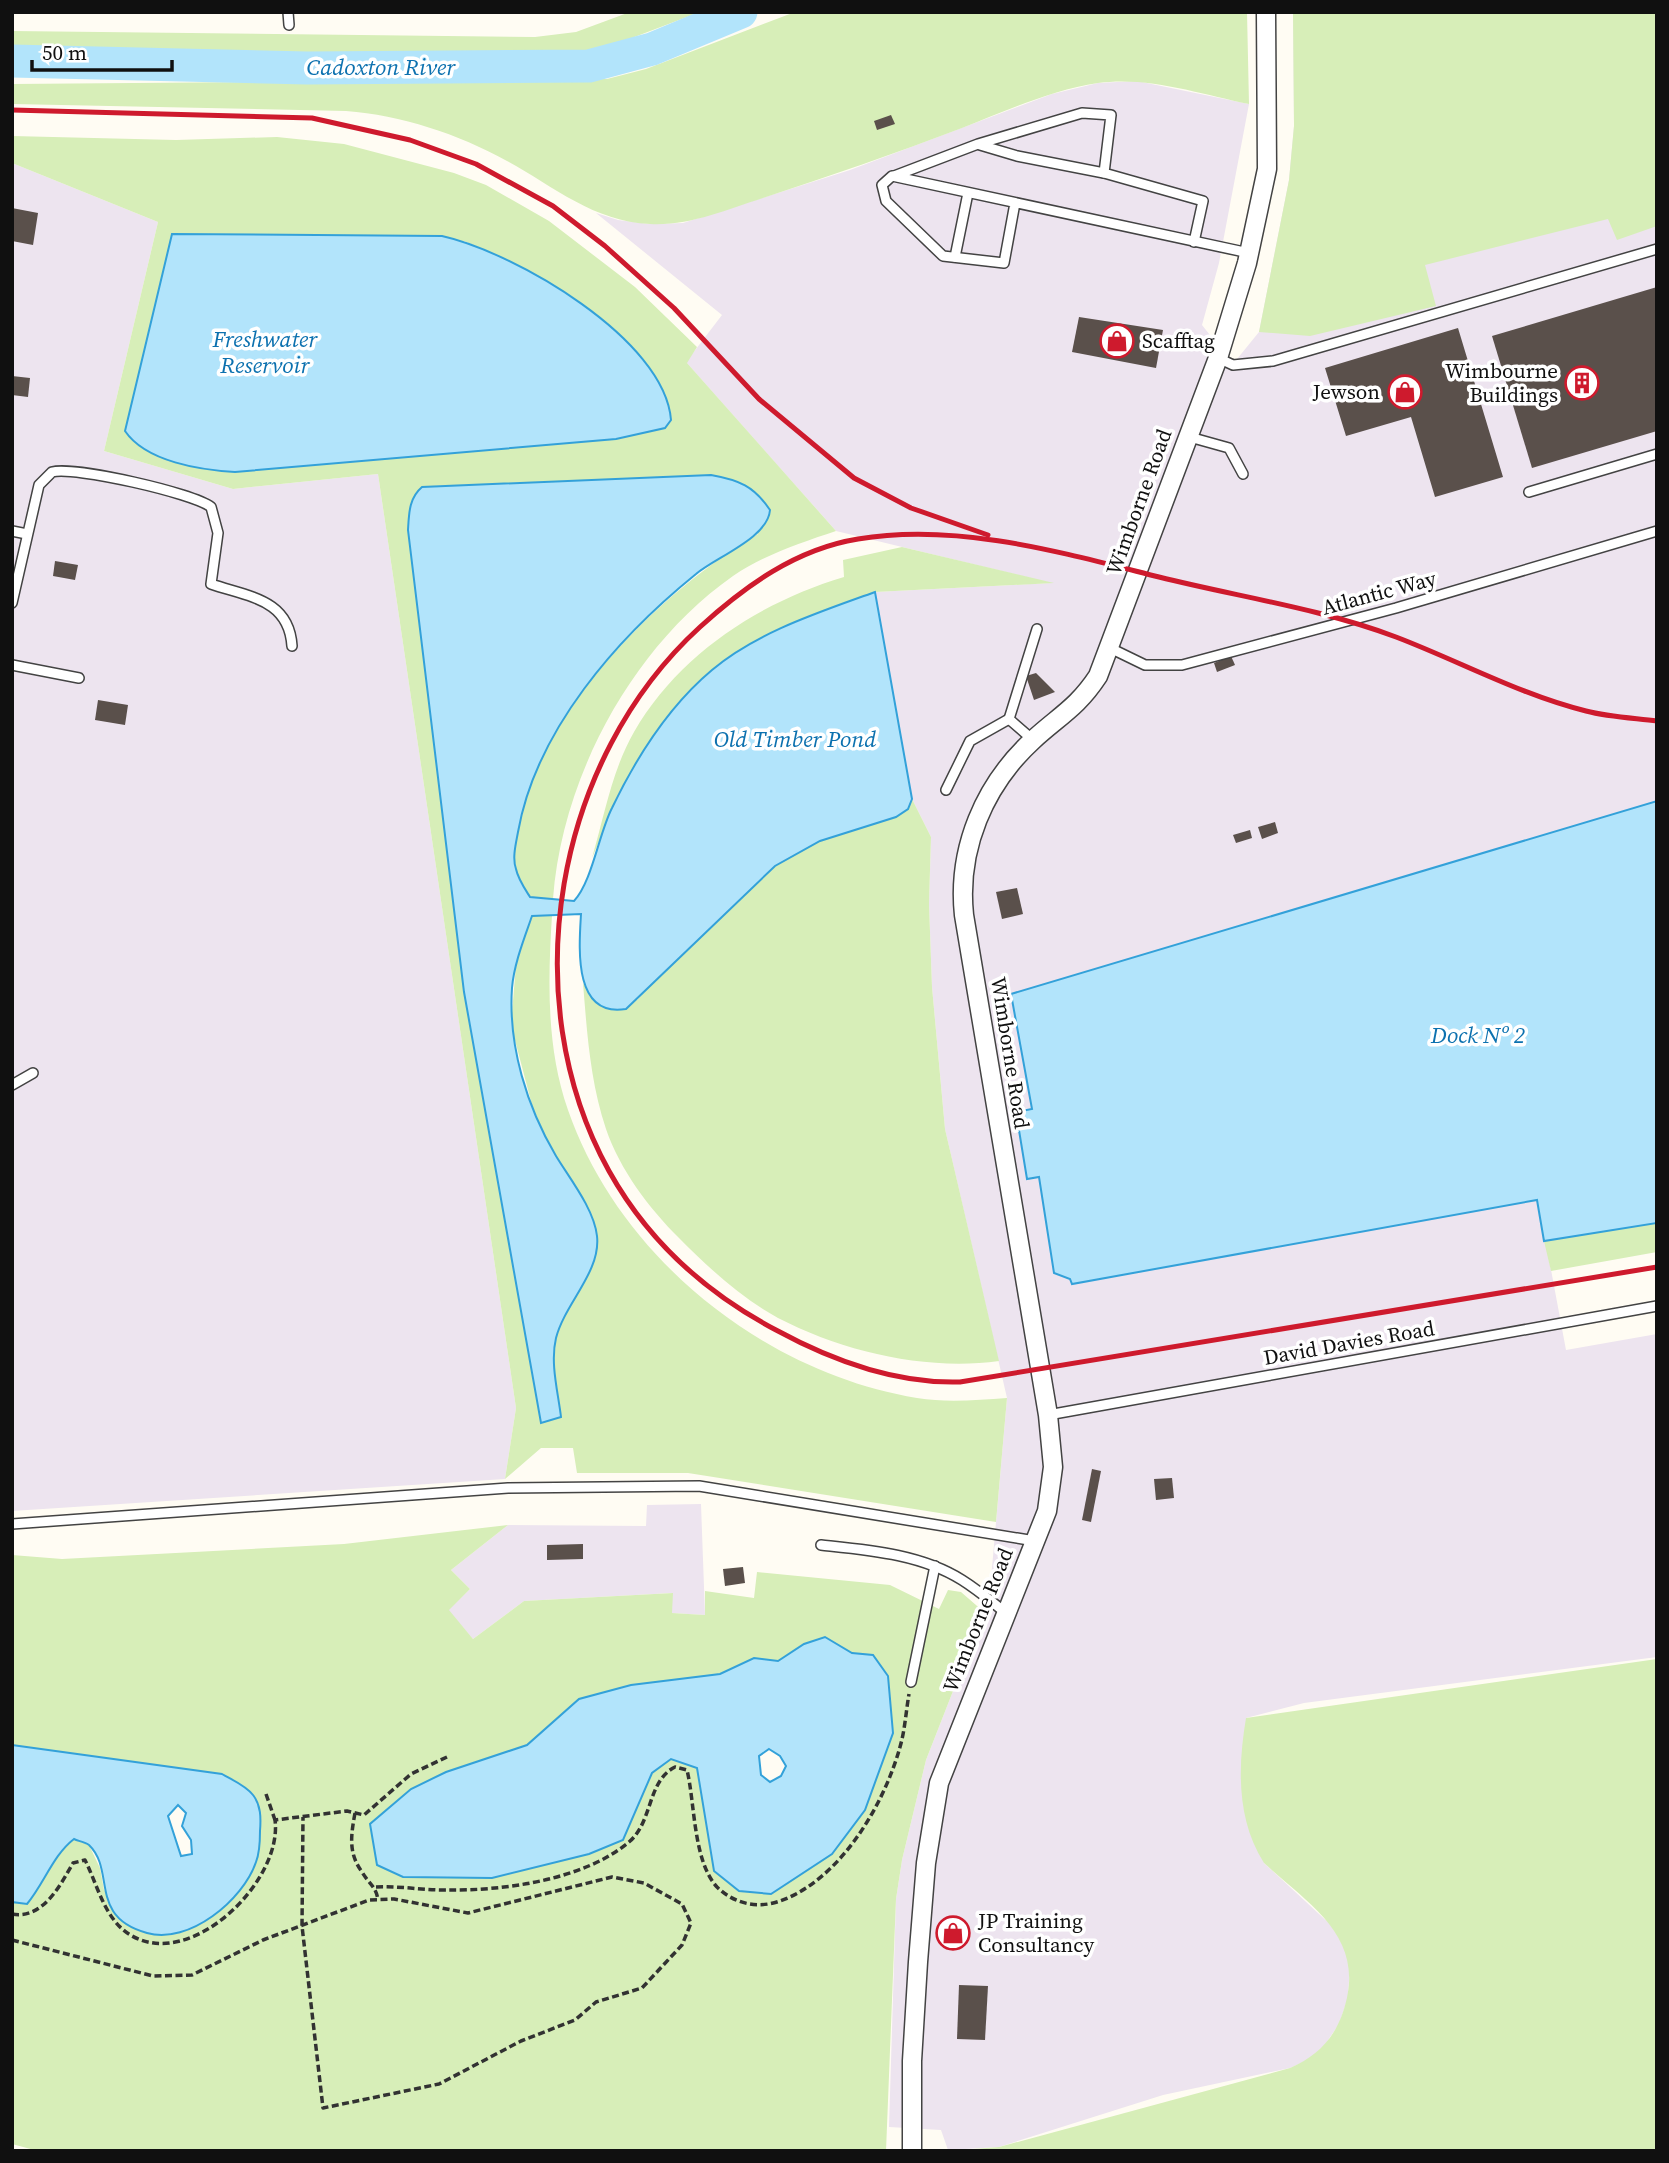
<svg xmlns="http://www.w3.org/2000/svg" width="1669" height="2163" font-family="'Source Serif 4',serif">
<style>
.industrial{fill:#ede4ef}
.green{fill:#d7eeb8;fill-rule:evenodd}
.water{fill:#b2e4fb;stroke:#33a1d9;stroke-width:2;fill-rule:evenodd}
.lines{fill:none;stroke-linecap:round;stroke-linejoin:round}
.river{stroke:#b2e4fb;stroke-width:33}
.building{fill:#5a504b}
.lane-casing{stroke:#434343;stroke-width:12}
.street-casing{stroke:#434343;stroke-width:21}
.path{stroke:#323232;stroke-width:3.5;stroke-dasharray:7 3.5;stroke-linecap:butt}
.lane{stroke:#fff;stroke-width:9}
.street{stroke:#fff;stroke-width:18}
.rail{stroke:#ce1a2d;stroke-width:5}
.labels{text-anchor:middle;stroke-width:7;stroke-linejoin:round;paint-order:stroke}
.poi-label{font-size:21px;fill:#101010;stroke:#fff;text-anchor:start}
.street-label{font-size:21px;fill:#101010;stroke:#fff}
.water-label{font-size:23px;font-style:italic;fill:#0c71af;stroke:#fff}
</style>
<rect width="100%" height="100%" fill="#fffcf3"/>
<g class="industrial">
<path d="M1293,12H1657V801L1011,994L1032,1110L1016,1112L1027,1178L1039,1177L1054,1272L1070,1279L1072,1284L1538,1200L1566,1350L1657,1334V1657L1304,1703L1246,1718L1264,1863L1332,1926L1344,1945L1350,1963L1348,1998L1339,2024L1324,2046L1308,2060L1290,2068L1163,2095L999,2147L948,2150L941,2130L889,2127L896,1899L902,1860L926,1760L984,1612L991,1579L1007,1398L945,1129L932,987L929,904L931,837L912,799L875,592L1051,583L836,531L686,362L722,315L596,213L618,220L650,224L683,223L850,170L1052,94L1098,83L1137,81L1249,104L1219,263L1202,325L1233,364L1259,332L1289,180L1294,126Z"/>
<path d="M12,163L158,222L104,451L233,489L378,474L516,1408L505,1479L12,1511Z"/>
<path d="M701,1504L705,1615L672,1613V1593L524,1601L473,1639L448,1610L470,1589L451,1570L508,1525L646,1526L647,1505Z"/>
</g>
<g class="green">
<path d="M630,12H700L603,49L555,56L12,48V31L535,37L576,32Z"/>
<path d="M795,12H1247L1249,104C1200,94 1148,76 1098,83C1051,90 1006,111 962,128C896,153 830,176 763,198C726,210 689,226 650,224C594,222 553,186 507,161C458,134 401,115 346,111L12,104V84L607,79L646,69Z"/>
<path d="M1293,12H1657V226L1617,240L1608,219L1425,265L1436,306L1310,336L1259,332L1289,180L1294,126Z"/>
<path d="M12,136L176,140L277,137L344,144L454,173L486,185L549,221L635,287L697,347L687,363L836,531C800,543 764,555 733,576C632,647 562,777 553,899L530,898C525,889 519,879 516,869C512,857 517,840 519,827C540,711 659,592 758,534L711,475L433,486L408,530L464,992L541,1422L555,1341L562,1319L576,1293L547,1141L532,1105L511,1025L516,965L532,916L552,915C548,980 546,1047 568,1110C619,1257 764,1373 917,1398C947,1403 977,1400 1007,1398L996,1522L688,1473H577L573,1448H541L505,1479L516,1408L378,474L233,489L104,451L158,222L12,163ZM464,241C529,268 587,303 637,354L209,470L144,449Z"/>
<path d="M902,547L1054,583L875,592L690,692L645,748L620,792L592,858C604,817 612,770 634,732C679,654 760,602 844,577L843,560Z"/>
<path d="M912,799L931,837L929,904L932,987L945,1129L999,1361C926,1371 844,1352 778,1318C741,1298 709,1268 679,1238C649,1208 620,1170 606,1129C590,1081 587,1032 583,983L590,996L637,1000L679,956L775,866L820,841L908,809Z"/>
<path d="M1657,1223V1252L1551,1271L1544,1241Z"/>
<path d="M508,1525L451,1570L470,1589L449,1610L473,1639L524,1601L673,1593L672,1613L705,1615V1591L754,1598L757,1572L890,1585L939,1609L948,1590L961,1592L984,1612L926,1760L902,1860L896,1899L886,2151H38L12,2144V1902L27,1904C44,1883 53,1856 73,1839L89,1845L100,1868L104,1890L172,1935L222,1774L12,1745V1555L62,1559L344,1544ZM825,1637L852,1653L873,1655L714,1871L697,1768L671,1759L652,1773L623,1840L446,1772L527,1745L579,1699L631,1685L720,1674L754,1658L778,1661L804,1644Z"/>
<path d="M1657,1659V2151H948L999,2147L1290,2068C1316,2057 1334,2039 1343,2012C1368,1938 1312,1907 1264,1863C1236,1819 1238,1766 1246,1718Z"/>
</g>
<g class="water">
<path d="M172,234L442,236C514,252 665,339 671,420L665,428L616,439L235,472C201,470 146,462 125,431Z"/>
<path d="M711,475C739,480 754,486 770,510C768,538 716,557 696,574C617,638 536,730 518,832C516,843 512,858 516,869C518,879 525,889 530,897L574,901C592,882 599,833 612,808C636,758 669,706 712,670C757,632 820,612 875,592L912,799L908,809L896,817L820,841L775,866L626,1009C573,1018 579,948 581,914L532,916C524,939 514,964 512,988C508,1046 527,1107 556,1156C570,1179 594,1209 597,1236C601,1272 565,1303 556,1338C550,1363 558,1392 561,1417L541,1423L464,992L408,530C409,513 409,498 422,487Z"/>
<path d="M1657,801V1223L1544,1241L1537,1200L1072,1284L1070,1279L1054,1273L1039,1177L1027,1179L1016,1112L1032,1109L1011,994Z"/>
<path d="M825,1637L852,1653L873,1655L888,1676L893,1733L865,1810L832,1854L771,1894L739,1891L714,1871L697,1768L671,1759L652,1773L623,1840L589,1854L492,1878L403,1877L377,1865L370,1824L411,1789L446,1772L527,1745L579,1699L631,1685L720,1674L754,1658L778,1661L804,1644ZM769,1749L780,1756L786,1766L781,1776L770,1782L761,1775L759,1756Z"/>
<path d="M12,1745L222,1774C232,1780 245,1785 253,1795C261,1805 261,1818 260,1831C260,1841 260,1852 256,1862C243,1900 189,1945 147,1933C88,1917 116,1871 89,1845C85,1842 78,1841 74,1839C53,1855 44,1884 27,1904L12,1902ZM178,1805L186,1813L182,1826L191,1840L192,1854L181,1856L168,1816Z"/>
</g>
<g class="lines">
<path class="river" d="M12,61L307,68L589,66L652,49L741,12"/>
</g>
<g class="building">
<path d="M891,115L895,124L877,130L874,121Z"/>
<path d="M12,208L38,213L33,245L12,241Z"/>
<path d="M1657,287V431L1532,468L1492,336Z"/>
<path d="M1079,317L1163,330L1156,368L1072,352Z"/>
<path d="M1458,328L1503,477L1435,497L1411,417L1346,436L1325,368Z"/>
<path d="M12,376L30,378L28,397L12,395Z"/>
<path d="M55,561L78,565L75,580L53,576Z"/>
<path d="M1231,656L1235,665L1217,672L1214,663Z"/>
<path d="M1036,673L1055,692L1034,700L1026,676Z"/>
<path d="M98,700L128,705L125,725L95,720Z"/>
<path d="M1275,822L1278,833L1262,839L1258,827Z"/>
<path d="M1250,830L1252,838L1236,843L1233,835Z"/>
<path d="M1017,888L1023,914L1002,919L996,892Z"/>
<path d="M1092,1469L1101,1471L1091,1522L1082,1520Z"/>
<path d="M1172,1478L1174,1498L1156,1500L1154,1479Z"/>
<path d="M583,1544V1559L547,1560V1545Z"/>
<path d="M743,1567L745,1583L725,1586L723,1569Z"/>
<path d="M959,1985L988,1986L985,2040L957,2039Z"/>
</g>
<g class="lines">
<defs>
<g id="lane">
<path d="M288,12L289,25"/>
<path d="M980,145L1017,156L1104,173"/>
<path d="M894,176L978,144L1082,113L1111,115L1104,173L1203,201L1194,242"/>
<path d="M1015,203L1004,263L943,256L886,201L882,185L892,176L1249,253"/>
<path d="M955,257L968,193"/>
<path d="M1218,358L1233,365L1273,361L1657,249"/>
<path d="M1186,436L1229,448L1243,474"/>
<path d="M1529,492L1657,454"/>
<path d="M12,531L27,534"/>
<path d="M12,603L39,485L52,472C74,466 193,493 211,507L218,533L211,584C249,597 289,599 292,646"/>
<path d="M1110,648L1145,665H1182L1396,608L1657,531"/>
<path d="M12,665L79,678"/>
<path d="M1033,740L1009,719L1037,629"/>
<path d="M946,790L970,741L1009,719"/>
<path d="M12,1085L33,1073"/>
<path d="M1048,1415L1657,1306"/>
<path d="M12,1524L508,1488L699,1486L1035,1541"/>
<path d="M821,1545C868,1550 921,1554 962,1580C978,1590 992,1602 1006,1613"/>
<path d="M911,1682L935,1566"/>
</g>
<path id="street" d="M912,2151V2061L918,1962L926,1863L939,1783L1047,1511L1053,1467L1048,1415L964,915C957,849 984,785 1033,740C1059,716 1077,708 1098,676L1218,358L1247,263L1267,169L1266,12"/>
</defs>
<use href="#lane" class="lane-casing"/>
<use href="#street" class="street-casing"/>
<g class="path">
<path d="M266,1794L275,1820"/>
<path d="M355,1813C351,1835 348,1853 362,1872C369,1884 376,1886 378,1900"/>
<path d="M376,1887C400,1886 422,1890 446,1890C503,1891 584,1880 629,1842C653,1822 647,1781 675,1767L687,1770C695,1803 693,1861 717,1887C734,1904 758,1909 780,1901C840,1880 884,1805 900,1747C905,1730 906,1711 909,1694"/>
<path d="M12,1914C43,1920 61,1884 73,1863L85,1860C98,1886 105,1921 132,1936C193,1970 283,1880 275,1820L347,1811L364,1815L411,1774L447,1757"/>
<path d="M12,1940L153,1976L192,1975L263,1940L369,1900L394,1899L468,1913L612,1877L644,1883L682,1904L691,1923L682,1945L642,1988L596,2002L575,2020L521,2041L439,2084L323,2108L302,1926L303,1817"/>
</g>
<use href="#lane" class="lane"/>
<use href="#street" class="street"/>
<g class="rail">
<path d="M12,110L312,118L410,140L476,164L553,206L605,246L674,308L759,399L854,478L911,508L988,535"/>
<path d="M1657,721C1633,718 1609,717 1586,711C1521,695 1459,661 1396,637C1319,608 1239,597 1159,577C1064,553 957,522 858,539C796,549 745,586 700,627C555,759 513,998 609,1171C648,1241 706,1293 776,1330C833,1361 895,1384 960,1382L1657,1267"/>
</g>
</g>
<defs>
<symbol id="shop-ring" viewBox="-11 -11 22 22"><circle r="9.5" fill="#fff" stroke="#ce1a2d" stroke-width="1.5"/><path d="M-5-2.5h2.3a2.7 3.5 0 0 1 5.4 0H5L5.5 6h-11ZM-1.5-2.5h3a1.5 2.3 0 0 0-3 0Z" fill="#ce1a2d"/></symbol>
<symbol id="building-ring" viewBox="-11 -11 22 22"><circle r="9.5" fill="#fff" stroke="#ce1a2d" stroke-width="1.5"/><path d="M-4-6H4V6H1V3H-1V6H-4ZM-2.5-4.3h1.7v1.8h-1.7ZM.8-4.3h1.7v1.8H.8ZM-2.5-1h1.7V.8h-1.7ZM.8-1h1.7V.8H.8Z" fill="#ce1a2d"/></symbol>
</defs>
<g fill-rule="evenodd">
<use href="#shop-ring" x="1098" y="322" width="38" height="38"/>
<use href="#building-ring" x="1563" y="364" width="38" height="38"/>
<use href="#shop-ring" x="1386" y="373" width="38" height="38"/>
<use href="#shop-ring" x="934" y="1914" width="38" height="38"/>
</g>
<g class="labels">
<g class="poi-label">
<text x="1142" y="348">Scafftag</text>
<text x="1558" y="378" text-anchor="end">Wimbourne<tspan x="1558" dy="24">Buildings</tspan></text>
<text x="1380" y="399" text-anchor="end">Jewson</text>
<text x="978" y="1928">JP Training<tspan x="978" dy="24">Consultancy</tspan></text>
</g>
<g class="street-label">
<text transform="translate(1139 502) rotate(-70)" y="7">Wimborne Road</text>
<text transform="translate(1379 593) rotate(-15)" y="7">Atlantic Way</text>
<text transform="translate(1010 1053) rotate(81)" y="7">Wimborne Road</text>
<text transform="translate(1349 1343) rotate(-10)" y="7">David Davies Road</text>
<text transform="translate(978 1620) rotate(-68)" y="7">Wimborne Road</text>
</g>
<g class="water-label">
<text x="381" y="75">Cadoxton River</text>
<text x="265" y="347">Freshwater<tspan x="265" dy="26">Reservoir</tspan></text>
<text x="795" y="747">Old Timber Pond</text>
<text x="1478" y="1043">Dock Nº 2</text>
</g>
</g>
<rect width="1669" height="2163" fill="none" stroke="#101010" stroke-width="28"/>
<path d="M32 60v10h140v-10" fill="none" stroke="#101010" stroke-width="3.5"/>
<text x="42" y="60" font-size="21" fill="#101010" stroke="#ffffff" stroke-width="5" paint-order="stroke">50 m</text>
</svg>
